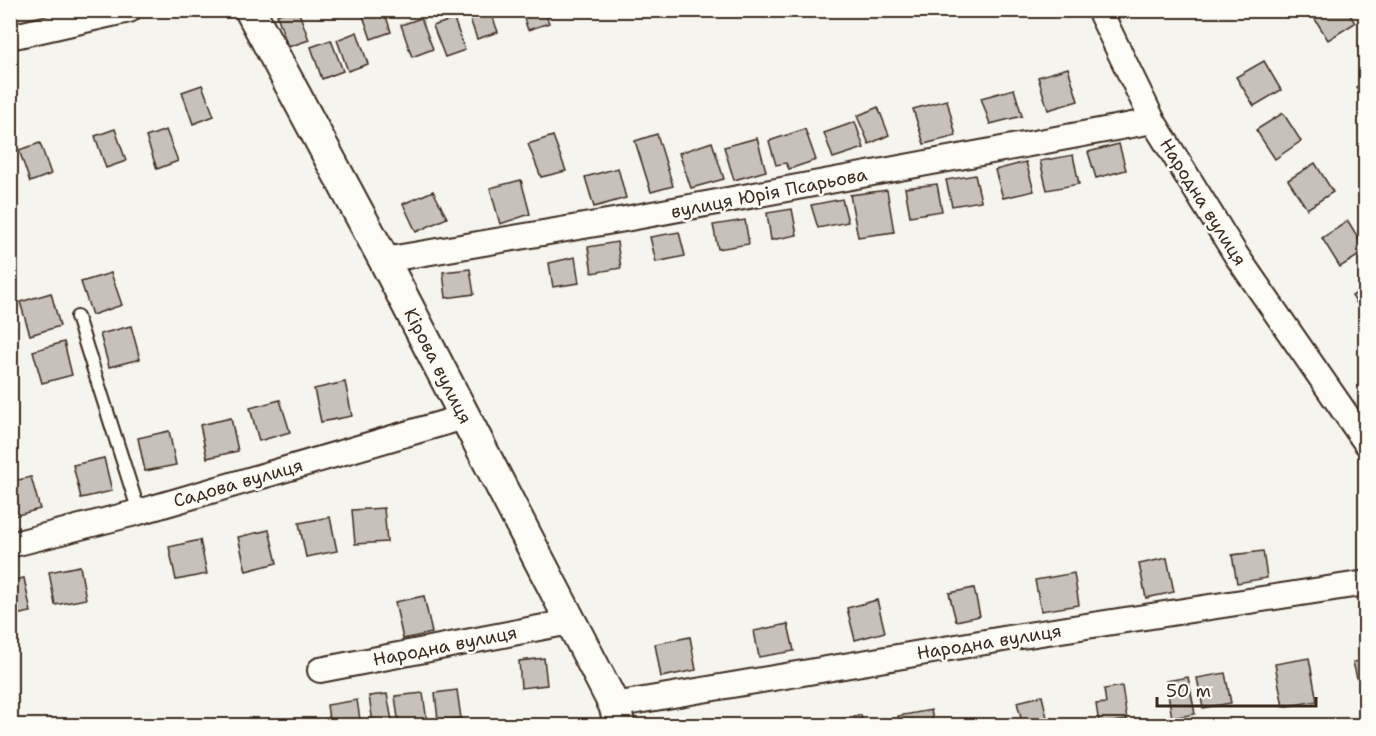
<svg xmlns="http://www.w3.org/2000/svg" width="1376" height="736" font-family="'Shantell Sans',sans-serif">
<style>
.building{fill:#c7c1bb;stroke:#3b2a1e;stroke-width:1.5}
.lines{fill:none;stroke-linecap:round;stroke-linejoin:round}
.service-casing{stroke:#3b2a1e;stroke-width:16}
.minor-casing{stroke:#3b2a1e;stroke-width:28}
.tertiary-casing{stroke:#3b2a1e;stroke-width:34}
.service{stroke:#fdfcf7;stroke-width:12}
.minor{stroke:#fdfcf7;stroke-width:24}
.tertiary{stroke:#fdfcf7;stroke-width:30}
.labels{text-anchor:middle;stroke-width:5;stroke-linejoin:round;paint-order:stroke}
.street-label{font-size:18px;fill:#3b2a1e;stroke:#fdfcf7}
</style>
<rect width="100%" height="100%" fill="#f5f4ee"/>
<filter id="ink" filterUnits="userSpaceOnUse"><feTurbulence type="fractalNoise" baseFrequency=".0167" numOctaves="2"/><feDisplacementMap in="SourceGraphic" scale="12" xChannelSelector="R" yChannelSelector="G"/><feConvolveMatrix kernelMatrix="1 2 1 2 8 2 1 2 1" color-interpolation-filters="sRGB"/></filter>
<g filter="url(#ink)">
<g class="building">
<path d="M290,10H298L309,40L288,47L277,15Z"/>
<path d="M361,10H384L391,32L371,39Z"/>
<path d="M467,10H490L498,32L477,39Z"/>
<path d="M521,10H544L549,23L528,30Z"/>
<path d="M1347,10L1355,23L1328,40L1310,11Z"/>
<path d="M421,18L433,49L412,57L401,25Z"/>
<path d="M454,19L465,50L445,57L433,26Z"/>
<path d="M357,32L368,64L348,71L337,40Z"/>
<path d="M331,40L343,71L322,79L311,47Z"/>
<path d="M1264,61L1281,90L1254,106L1236,77Z"/>
<path d="M1068,68L1078,101L1048,110L1038,77Z"/>
<path d="M1366,81V101L1356,87Z"/>
<path d="M202,85L214,116L193,124L182,92Z"/>
<path d="M1014,89L1022,116L990,124L981,98Z"/>
<path d="M947,100L956,136L924,144L913,109Z"/>
<path d="M878,107L889,135L869,144L857,116Z"/>
<path d="M1283,113L1301,141L1275,159L1256,130Z"/>
<path d="M855,122L864,148L833,158L824,133Z"/>
<path d="M115,129L126,161L106,168L95,136Z"/>
<path d="M805,129L816,160L789,169L786,163L776,165L769,141Z"/>
<path d="M166,130L178,161L157,169L146,137Z"/>
<path d="M657,134L673,186L651,192L635,141Z"/>
<path d="M553,136L566,171L541,177L528,144Z"/>
<path d="M757,138L766,171L734,180L724,147Z"/>
<path d="M712,142L724,179L691,188L679,153Z"/>
<path d="M40,143L51,174L30,182L19,150Z"/>
<path d="M1119,144L1126,170L1096,178L1088,152Z"/>
<path d="M1073,155L1079,184L1047,190L1040,161Z"/>
<path d="M1026,162L1034,191L1003,198L995,170Z"/>
<path d="M1315,163L1333,192L1307,209L1288,180Z"/>
<path d="M618,168L626,198L594,207L585,177Z"/>
<path d="M975,175L981,201L952,206L946,180Z"/>
<path d="M521,180L530,214L500,224L490,188Z"/>
<path d="M937,184L942,211L910,216L905,188Z"/>
<path d="M887,190L894,232L858,237L850,195Z"/>
<path d="M433,191L447,218L416,232L403,204Z"/>
<path d="M842,199L848,222L818,228L811,205Z"/>
<path d="M792,209L797,235L771,240L767,213Z"/>
<path d="M745,220L749,244L718,249L713,225Z"/>
<path d="M1348,221L1366,251L1340,267L1322,238Z"/>
<path d="M679,232L685,256L656,262L650,237Z"/>
<path d="M617,242L621,268L592,273L588,247Z"/>
<path d="M575,257L579,283L553,287L549,263Z"/>
<path d="M470,269L474,294L446,298L443,272Z"/>
<path d="M111,273L122,305L92,315L81,282Z"/>
<path d="M1366,287V318L1352,296Z"/>
<path d="M51,293L60,326L30,335L20,302Z"/>
<path d="M131,326L140,359L109,367L100,334Z"/>
<path d="M64,342L72,375L42,383L33,351Z"/>
<path d="M345,382L352,416L321,422L314,389Z"/>
<path d="M280,400L290,432L259,441L250,408Z"/>
<path d="M231,418L238,451L207,458L200,425Z"/>
<path d="M169,431L176,465L145,471L138,438Z"/>
<path d="M104,458L112,491L81,498L73,465Z"/>
<path d="M31,477L40,509L10,517V482Z"/>
<path d="M384,508L387,542L355,544L352,510Z"/>
<path d="M330,517L337,551L306,557L299,523Z"/>
<path d="M269,530L277,563L246,571L238,537Z"/>
<path d="M200,540L207,574L176,580L169,547Z"/>
<path d="M1263,551L1267,578L1237,583L1232,555Z"/>
<path d="M1167,558L1174,592L1146,598L1139,564Z"/>
<path d="M80,566L86,599L55,605L49,572Z"/>
<path d="M1074,573L1079,605L1041,611L1035,580Z"/>
<path d="M24,578L31,612L10,616V581Z"/>
<path d="M974,588L980,616L956,621L949,593Z"/>
<path d="M424,596L432,633L403,639L395,602Z"/>
<path d="M877,600L885,632L855,640L847,608Z"/>
<path d="M788,624L794,651L759,657L754,631Z"/>
<path d="M690,637L696,670L661,677L655,644Z"/>
<path d="M544,658L547,685L521,688L519,661Z"/>
<path d="M1309,658L1317,701L1283,707L1275,664Z"/>
<path d="M1366,660V688L1360,690L1353,662Z"/>
<path d="M1225,673L1231,703L1203,708L1197,678Z"/>
<path d="M1188,677L1195,714L1172,718L1166,681Z"/>
<path d="M1122,686L1127,720L1099,724L1096,704L1106,703L1104,689Z"/>
<path d="M457,690L461,718L438,720L435,693Z"/>
<path d="M423,693L427,722L399,726L395,696Z"/>
<path d="M387,694L393,726L373,723L369,696Z"/>
<path d="M1042,696L1049,726H1023L1017,702Z"/>
<path d="M357,700L361,726H330L327,705Z"/>
<path d="M931,710L934,726H899L898,716Z"/>
<path d="M861,715L863,726H845L843,719Z"/>
</g>
<g class="lines">
<defs>
<path id="service" d="M77,317L139,512"/>
<g id="minor">
<path d="M1099,10L1153,121L1236,255L1366,443"/>
<path d="M10,37L129,10"/>
<path d="M384,260L625,219L1153,121"/>
<path d="M10,545L139,512L464,417"/>
<path d="M320,670L570,622"/>
<path d="M614,705L1009,638L1366,583"/>
</g>
<path id="tertiary" d="M250,10L384,260L614,705L620,726"/>
</defs>
<use href="#service" class="service-casing"/>
<use href="#minor" class="minor-casing"/>
<use href="#tertiary" class="tertiary-casing"/>
<use href="#service" class="service"/>
<use href="#minor" class="minor"/>
<use href="#tertiary" class="tertiary"/>
</g>
</g>
<g class="labels">
<g class="street-label">
<text transform="translate(769 193) rotate(-11)" y="6">вулиця Юрія Псарьова</text>
<text transform="translate(1203 202) rotate(58)" y="6">Народна вулиця</text>
<text transform="translate(438 366) rotate(63)" y="6">Кірова вулиця</text>
<text transform="translate(238 483) rotate(-16)" y="6">Садова вулиця</text>
<text transform="translate(989 642) rotate(-9)" y="6">Народна вулиця</text>
<text transform="translate(445 646) rotate(-11)" y="6">Народна вулиця</text>
</g>
</g>
<rect width="1376" height="736" fill="none" stroke="#fdfcf7" stroke-width="36"/>
<rect x="18" y="18" width="1340" height="700" fill="none" stroke="#3b2a1e" stroke-width="2" filter="url(#ink)"/>
<path d="M1157 697v9h159v-9" fill="none" stroke="#3b2a1e" stroke-width="3"/>
<text x="1166" y="697" font-size="18" fill="#3b2a1e" stroke="#fdfcf7" stroke-width="4.5" paint-order="stroke">50 m</text>
</svg>
